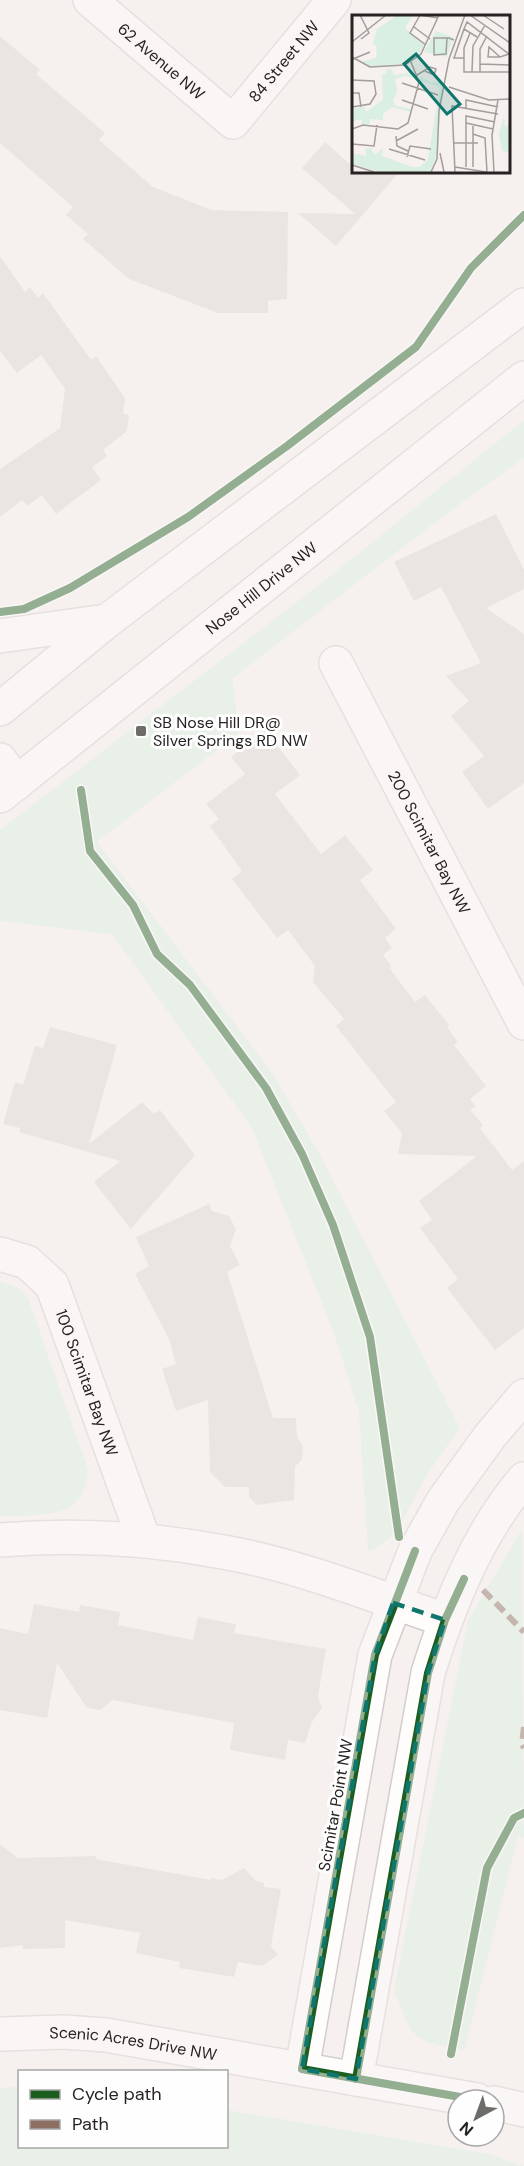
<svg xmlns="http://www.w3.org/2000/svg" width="524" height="2166" font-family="'DM Sans',sans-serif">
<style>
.green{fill:#d8efe1}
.building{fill:#dcd8d6}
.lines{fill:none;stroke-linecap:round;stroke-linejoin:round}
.street-casing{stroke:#d2cecd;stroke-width:36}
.secondary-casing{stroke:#d2cecd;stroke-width:36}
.street{stroke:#fefdfc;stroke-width:33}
.secondary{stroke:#fefdfc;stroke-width:33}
.quiet{stroke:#8d6e63;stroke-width:6;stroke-dasharray:12 6;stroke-linecap:butt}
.cycleway-casing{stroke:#fefefe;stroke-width:11}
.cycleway{stroke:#1b5e20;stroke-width:8}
.marked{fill:none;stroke:#0f766e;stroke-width:4.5;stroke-dasharray:12 8;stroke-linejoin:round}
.poi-dot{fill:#6f6b69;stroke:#fefefe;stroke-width:2}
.labels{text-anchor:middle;stroke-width:6;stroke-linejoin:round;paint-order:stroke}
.street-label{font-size:16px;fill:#272322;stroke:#fefefe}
.poi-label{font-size:16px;fill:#272322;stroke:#fefefe;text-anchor:start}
.inset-road{fill:none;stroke:#a39e9c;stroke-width:1.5}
.view{fill:#0f766e;fill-opacity:0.15;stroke:#0f766e;stroke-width:3}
.inset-edge{fill:none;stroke:#272322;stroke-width:3}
</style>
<rect width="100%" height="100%" fill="#f6f0ee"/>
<g class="green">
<path d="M524,420V458L445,515L233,678L238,734L97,842L272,1073L318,1151L460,1428C449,1444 437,1459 427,1475C411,1500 400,1542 368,1551L359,1412L334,1333L252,1128L112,934L0,921V830L333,574Z"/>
<path d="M0,1281L18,1288L28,1298L88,1470C85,1522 40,1514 0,1516Z"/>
<path d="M522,1529L524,1838L518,1836L464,2051C409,2038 415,2042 394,1990L468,1621Z"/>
<path d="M19,2087L20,2146H226L227,2110L488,2154L524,2166H0V2088Z"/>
</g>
<g class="building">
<path d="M0,36L40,70L36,74L105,133L99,140L153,187L212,210L288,212L287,299L268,301V313H218L129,279L83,239L88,234L66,215L73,207L0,143Z"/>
<path d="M325,142L353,167V171H400L336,246L298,213L355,214L302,168Z"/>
<path d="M0,256L25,292L30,287L38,298L43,293L91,360L96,356L125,398L123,413L129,415L127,431L103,450L107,456L92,467L101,480L56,514L42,495L27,506L22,500L0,517V469L60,428L65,389L41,355L17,373L0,351Z"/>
<path d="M496,514L524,570V589L486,608L524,634V783L488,809L462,772L484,756L451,716L469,701L446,676L481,663L441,587L414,601L394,562Z"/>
<path d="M265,730L300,775L275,794L321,854L345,835L373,870L360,880L396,929L385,938L392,948L383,955L391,965L390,969L415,1002L425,995L449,1025L447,1027L458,1042L454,1045L486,1086L470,1099L476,1106L470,1110L483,1125L480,1128L512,1170L524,1161V1328L495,1350L447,1288L458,1279L420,1228L432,1220L419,1201L477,1156L398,1154L402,1133L384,1111L396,1102L336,1026L344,1019L313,982L315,966L288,930L277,938L232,879L242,871L210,826L219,819L206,804L245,774L231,757Z"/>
<path d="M50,1027L117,1045L89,1144L142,1102L154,1114L160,1110L195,1155L131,1229L94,1182L120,1161L19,1132L20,1128L3,1124L15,1082L23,1085L35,1046L43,1048Z"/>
<path d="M209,1204L212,1211L229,1216L236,1229L230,1246L240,1265L227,1272L273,1418H296L297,1437L303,1446L302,1459L295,1467L294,1500L257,1505L249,1497V1487H225L210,1472L208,1400L176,1411L162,1369L176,1364L169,1339L135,1274L149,1266L136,1237Z"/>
<path d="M34,1604L79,1612L80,1605L120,1612L118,1625L193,1640L198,1617L236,1624L234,1633L326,1649L318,1696L322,1708L312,1722L305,1743L288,1740L285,1760L230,1750L234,1723L113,1700L100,1710L87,1708L57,1663L47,1718L0,1710V1628L28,1634Z"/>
<path d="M0,1844L18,1858L96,1856V1859L211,1880V1878L222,1880L244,1868L255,1880L264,1883V1887L281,1889L271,1946L278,1955L262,1966L238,1962L234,1977L179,1968L180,1962L136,1953L140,1933L65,1920V1948L23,1949V1945L0,1948Z"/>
</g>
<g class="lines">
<defs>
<g id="street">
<path id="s1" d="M90,0L233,122L334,0"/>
<path id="s2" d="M336,663L524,1023"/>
<path id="s3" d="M0,1254L27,1262L52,1285L144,1540"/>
<path d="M0,1540C75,1534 149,1538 223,1552C298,1565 372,1595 445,1620"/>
<path d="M302,2069L375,1655L415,1551L443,1501L490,1436L524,1396"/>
<path d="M356,2079L428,1673C449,1606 477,1534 524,1479"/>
</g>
<g id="secondary">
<path d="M0,636L107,621"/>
<path d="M0,709L107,621L524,305"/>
<path d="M0,760L17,783"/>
<path id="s4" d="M0,796L524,378"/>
<path id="s5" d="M0,2034L64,2032L106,2035L477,2100"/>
<path d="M494,2103L524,2110"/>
</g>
</defs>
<use href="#street" class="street-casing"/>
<use href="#secondary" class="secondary-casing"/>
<use href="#street" class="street"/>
<use href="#secondary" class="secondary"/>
<g class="quiet">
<path d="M483,1590L524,1632"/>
<path d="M524,1727L522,1744L524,1748"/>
</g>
<defs>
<g id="cycleway">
<path d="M0,612L24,609L70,588L188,517L287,446L416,347L471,268L524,215"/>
<path d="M81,790L90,851L133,905L157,954L190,985L266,1088L302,1154L333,1225L370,1337L399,1537"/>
<path d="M415,1551L375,1655L302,2069L477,2100"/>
<path d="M451,2054L487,1868L514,1818L524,1813"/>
<path d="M356,2079L428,1673L445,1620L464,1579"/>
</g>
</defs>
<use href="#cycleway" class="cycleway-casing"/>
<use href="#cycleway" class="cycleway"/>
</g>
<path d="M0 0H524V2166H0ZM393,1603L445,1620L428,1673L356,2079L302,2069L375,1655Z" fill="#f6f0ee" fill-opacity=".55" fill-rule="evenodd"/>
<path class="marked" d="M393,1603L445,1620L428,1673L356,2079L302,2069L375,1655Z"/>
<rect class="poi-dot" x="135" y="725" width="12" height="12" rx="3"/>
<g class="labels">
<g class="street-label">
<text dy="6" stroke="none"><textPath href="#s1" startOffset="94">62 Avenue NW</textPath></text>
<text dy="6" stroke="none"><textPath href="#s1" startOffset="267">84 Street NW</textPath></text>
<text dy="6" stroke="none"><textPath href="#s4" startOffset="334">Nose Hill Drive NW</textPath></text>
<text dy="6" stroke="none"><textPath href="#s2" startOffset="202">200 Scimitar Bay NW</textPath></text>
<text dy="6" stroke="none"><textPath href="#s3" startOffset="166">100 Scimitar Bay NW</textPath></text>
<text transform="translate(335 1805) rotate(-80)" y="6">Scimitar Point NW</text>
<text dy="6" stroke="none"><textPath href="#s5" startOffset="134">Scenic Acres Drive NW</textPath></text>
</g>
<g class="poi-label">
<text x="153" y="728">SB Nose Hill DR@<tspan x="153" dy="18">Silver Springs RD NW</tspan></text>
</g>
</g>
<g transform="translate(352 15)">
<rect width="158" height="158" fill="#f6f0ee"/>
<path d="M46,0H61L53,13L72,30L68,37L53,49L19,51L9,47L24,43L25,32L21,28L25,14ZM84,16L101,22L95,42L72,37ZM56,51L65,64L53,61L43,64L45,76L41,86L43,91L59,94L58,97L40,92L31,99V105L18,104V109H10L9,104L0,107L2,93L13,92L14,97L31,85L30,59H34V54H40L41,60L51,59L58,57ZM68,61L79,68L91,66L85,140L78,157H26L0,149V138L14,141V134L19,133L22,140L31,134L30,141L60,152H68L76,144L88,72L68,65ZM152,101L153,113L157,108V138L150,135L147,119Z" fill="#d8efe1"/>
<path class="inset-road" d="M8,0L17,18L9,24M68,0L58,18L74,30M68,0L86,3M118,0L158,28M131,0L152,14M62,12L78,24M112,14L115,7L158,40M118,18L112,33V57H158M95,23L94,39L82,40V23H97L102,25M0,27L34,0M0,42L18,52L53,50L69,39L87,0M148,42L137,32L136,42H148L157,39M112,43H102L112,14L125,22M1,44L18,37M128,49L158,50M120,57L121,31L133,10M128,57V34L135,21M65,60L78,52L84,54L82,60L73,56M0,65L22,66L24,79L18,89L0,92M50,68L86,80M97,72L137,85L158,84M1,78H7L9,92M50,85L76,94M114,93V85L146,92M114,108V101L143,107M0,114L11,110L46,114L56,108L67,67L59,47M121,119L133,123L135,157M44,121L45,131L56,136M44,126L66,114M102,128H126M0,129L22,131L25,110M37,134L73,145M88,138L92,157M55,142L58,131L79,134M0,150L22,157M103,152L134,157M114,152V108L141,114M121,152V111M79,157L85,144L87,96L97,44L113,0M103,157L100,91L146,99M142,157L140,120L146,85"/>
<path class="view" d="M64,39L108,89L95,99L52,49Z"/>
<rect width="158" height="158" class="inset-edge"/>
</g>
<rect x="18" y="2070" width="210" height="78" fill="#fefefe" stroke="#a8a6a6" stroke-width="1.5"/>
<rect x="30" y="2090" width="30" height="9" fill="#1b5e20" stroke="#a8a6a6" stroke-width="1.5"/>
<text x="72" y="2100" font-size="18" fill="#272322">Cycle path</text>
<rect x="30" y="2120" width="30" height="9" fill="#8d6e63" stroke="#a8a6a6" stroke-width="1.5"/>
<text x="72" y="2130" font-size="18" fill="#272322">Path</text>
<g transform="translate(476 2118) rotate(221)"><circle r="28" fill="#fefefe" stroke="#a8a6a6" stroke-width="1.5"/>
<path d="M0-4.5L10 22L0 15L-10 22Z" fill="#6f6b69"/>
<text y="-9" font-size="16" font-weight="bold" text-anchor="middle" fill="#272322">N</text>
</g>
</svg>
